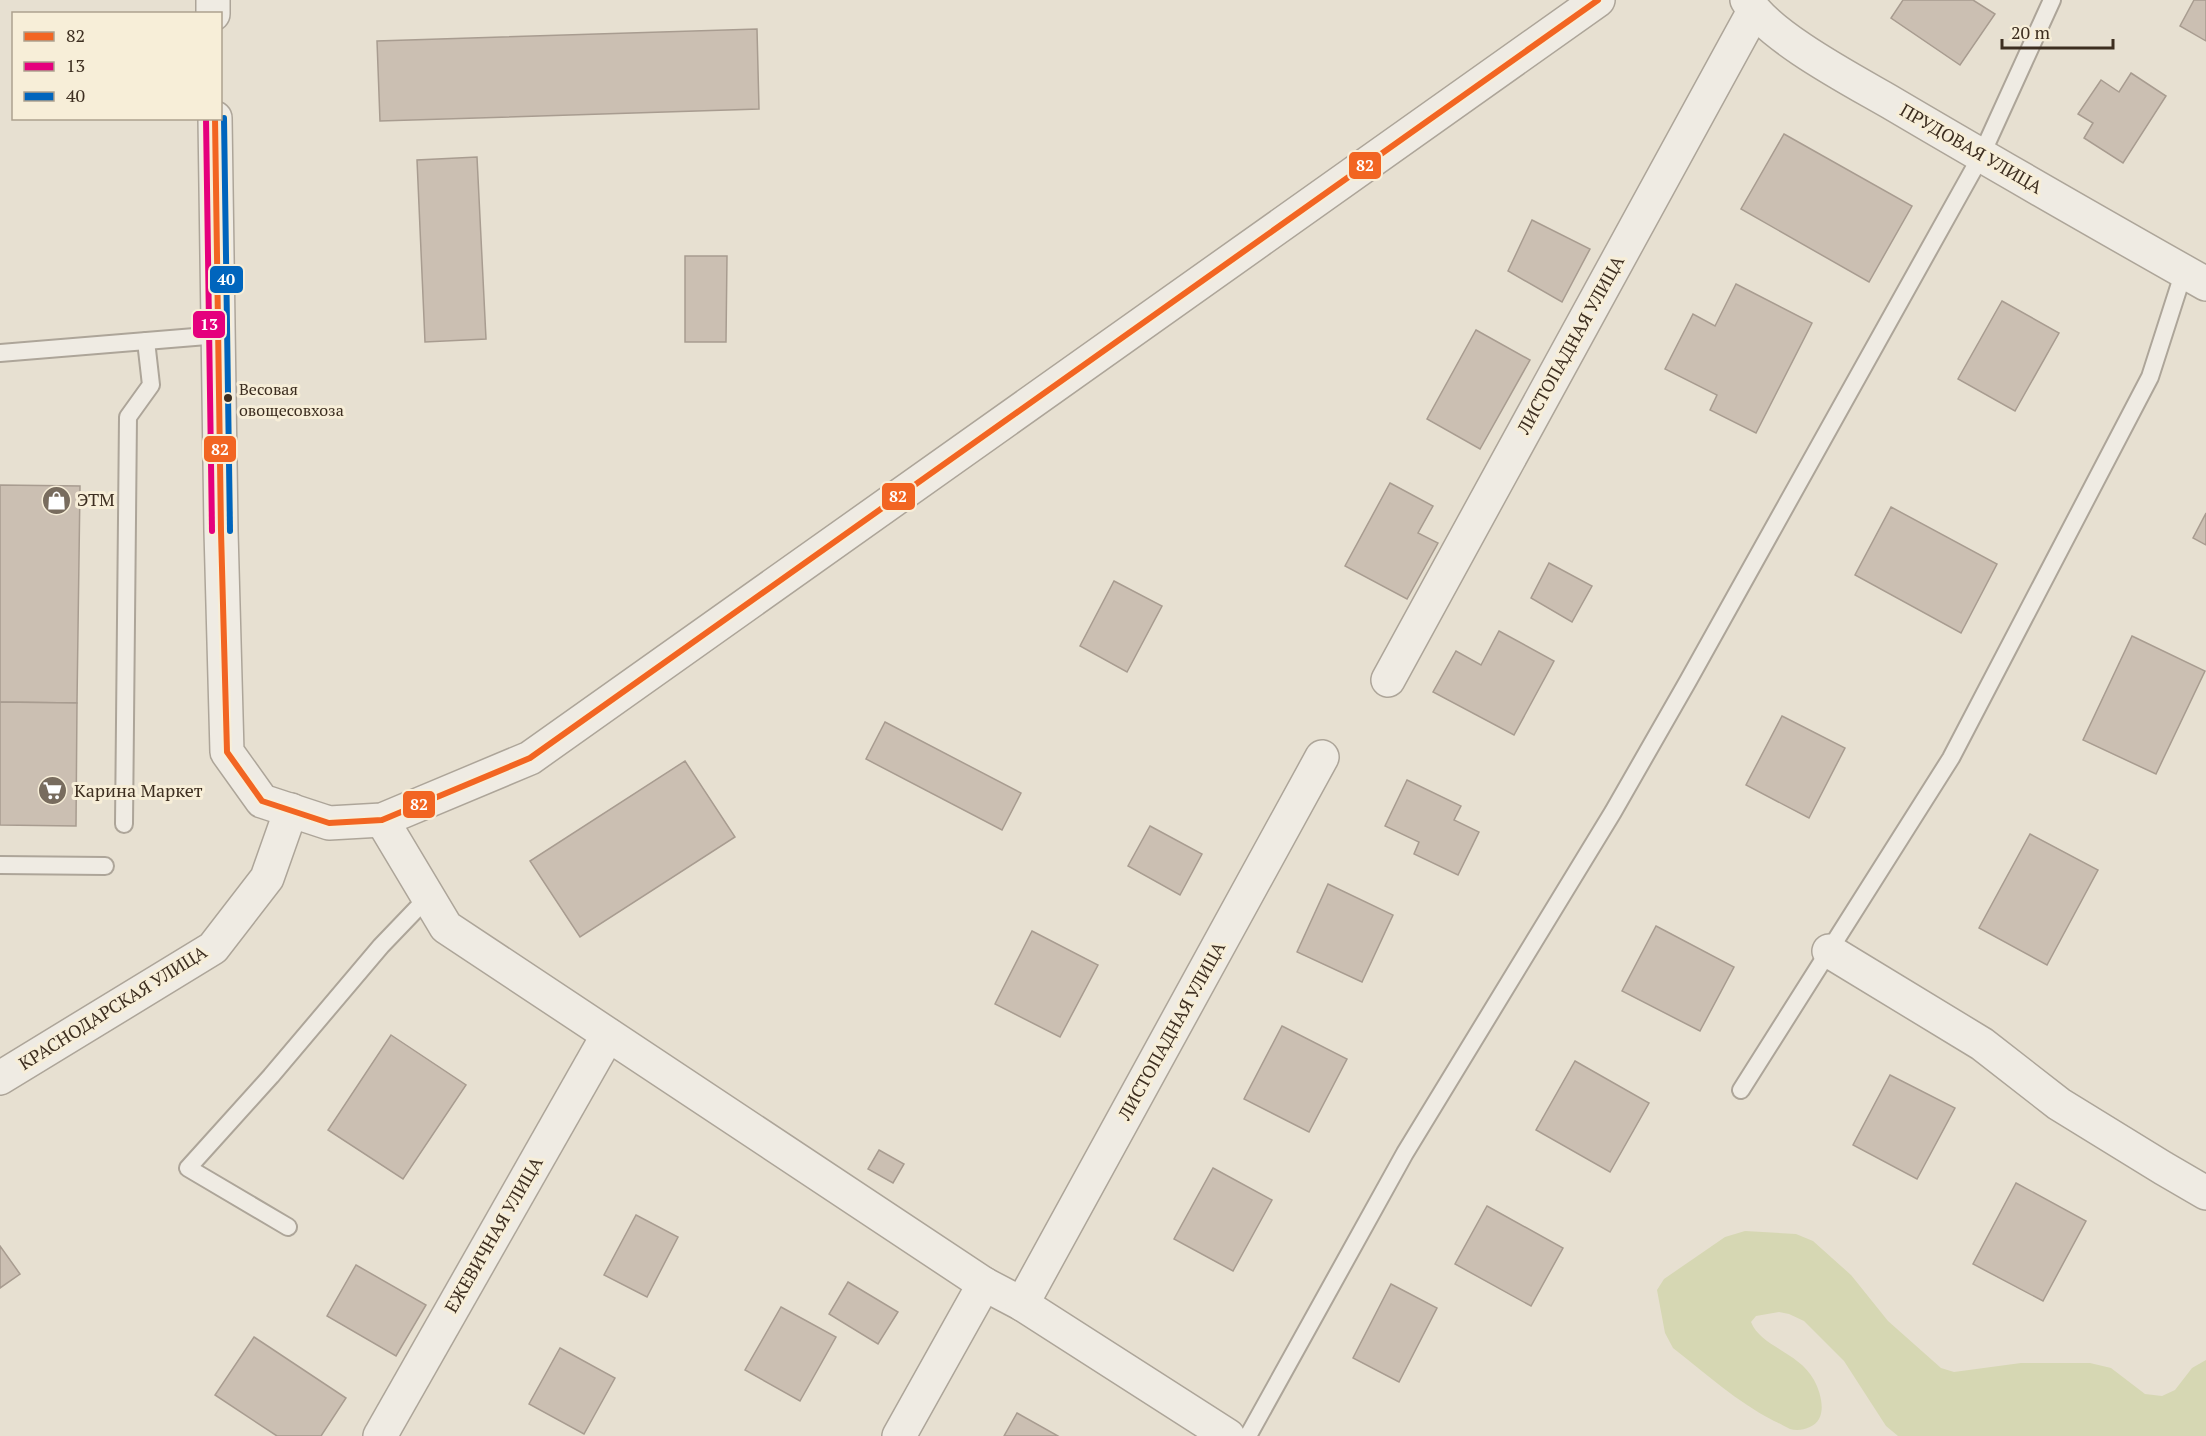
<svg xmlns="http://www.w3.org/2000/svg" width="2206" height="1436" font-family="'PT Serif',serif">
<style>
.green{fill:#d6d7b3}
.building{fill:#cbbfb2;stroke:#a89c90;stroke-width:1.5}
.lines{fill:none;stroke-linecap:round;stroke-linejoin:round}
.service-casing{stroke:#ada599;stroke-width:20}
.minor-casing{stroke:#ada599;stroke-width:36}
.tertiary-casing{stroke:#ada599;stroke-width:36}
.service{stroke:#efebe3;stroke-width:16}
.minor{stroke:#efebe3;stroke-width:33}
.tertiary{stroke:#efebe3;stroke-width:33}
.bus-1-casing{stroke:#f7eed8;stroke-width:10}
.bus-2-casing{stroke:#f7eed8;stroke-width:10}
.bus-3-casing{stroke:#f7eed8;stroke-width:10}
.bus-1{stroke:#f26522;stroke-width:6}
.bus-2{stroke:#e5007d;stroke-width:6}
.bus-3{stroke:#0065bd;stroke-width:6}
.bus-dot{fill:#3d2e20;stroke:#f7eed8;stroke-width:2}
.labels{text-anchor:middle;stroke-width:6;stroke-linejoin:round;paint-order:stroke}
.bus-label{font-size:16px;fill:#3d2e20;stroke:#f7eed8;text-anchor:start}
.street-label{font-size:18px;fill:#3d2e20;stroke:#f7eed8}
.poi-label{font-size:18px;fill:#3d2e20;stroke:#f7eed8;text-anchor:start}
.line-badge{stroke:#f7eed8;stroke-width:2}
.badge-label{font-size:16px;text-anchor:middle;font-weight:bold;fill:#fff}
</style>
<rect width="100%" height="100%" fill="#e7e0d1"/>
<path class="green" d="M1745,1231L1796,1234L1813,1241L1851,1275L1888,1321L1941,1368L1954,1372L2021,1363H2090L2111,1368L2145,1394L2162,1396L2175,1390L2192,1368L2206,1360V1436H1898L1886,1426L1844,1361L1804,1321L1789,1314L1779,1312L1756,1316L1751,1322C1761,1347 1799,1352 1814,1380C1820,1391 1825,1408 1819,1419C1814,1428 1800,1432 1790,1429C1785,1427 1779,1423 1774,1421C1737,1402 1705,1373 1673,1348L1665,1333L1657,1290L1664,1279L1725,1237Z"/>
<g class="building">
<path d="M1903,0H1973L1995,14L1960,65L1891,18Z"/>
<path d="M2194,0H2206V41L2180,26Z"/>
<path d="M757,29L759,109L380,121L377,41Z"/>
<path d="M2131,73L2166,96L2123,163L2084,138L2093,123L2078,114L2101,80L2119,92Z"/>
<path d="M1784,134L1912,206L1869,282L1741,209Z"/>
<path d="M477,157L486,339L425,342L417,160Z"/>
<path d="M1532,220L1590,249L1562,302L1508,271Z"/>
<path d="M685,256H727L726,342H685Z"/>
<path d="M1736,284L1812,323L1756,433L1710,410L1717,395L1665,369L1693,314L1715,326Z"/>
<path d="M2002,301L2059,333L2015,411L1958,379Z"/>
<path d="M1476,330L1530,360L1480,449L1427,419Z"/>
<path d="M1390,483L1433,506L1418,533L1438,543L1407,599L1345,566Z"/>
<path d="M0,485L80,486L77,703L0,702Z"/>
<path d="M1891,507L1997,564L1961,633L1855,575Z"/>
<path d="M2206,513V545L2193,538Z"/>
<path d="M1549,563L1592,586L1572,622L1531,598Z"/>
<path d="M1114,581L1162,606L1127,672L1080,646Z"/>
<path d="M1499,631L1554,661L1514,735L1433,692L1456,651L1481,665Z"/>
<path d="M2132,636L2205,671L2156,774L2083,740Z"/>
<path d="M0,702L77,703L76,826L0,825Z"/>
<path d="M1782,716L1845,748L1809,818L1746,785Z"/>
<path d="M885,722L1021,793L1002,830L866,759Z"/>
<path d="M685,761L735,837L580,937L530,861Z"/>
<path d="M1407,780L1461,806L1454,820L1479,832L1458,875L1414,854L1419,842L1385,826Z"/>
<path d="M1150,826L1202,854L1180,895L1128,866Z"/>
<path d="M2030,834L2098,870L2047,965L1979,928Z"/>
<path d="M1328,884L1393,915L1362,982L1297,952Z"/>
<path d="M1656,926L1734,967L1700,1031L1622,991Z"/>
<path d="M1032,931L1098,965L1060,1037L995,1004Z"/>
<path d="M1282,1026L1347,1059L1309,1132L1244,1099Z"/>
<path d="M391,1035L466,1085L403,1179L328,1130Z"/>
<path d="M1575,1061L1649,1103L1610,1172L1536,1130Z"/>
<path d="M1890,1075L1955,1108L1917,1179L1853,1145Z"/>
<path d="M879,1150L904,1164L893,1183L868,1169Z"/>
<path d="M1213,1168L1272,1200L1233,1271L1174,1239Z"/>
<path d="M2016,1183L2086,1221L2043,1301L1973,1264Z"/>
<path d="M1487,1206L1563,1248L1531,1306L1455,1264Z"/>
<path d="M636,1215L678,1237L647,1297L604,1275Z"/>
<path d="M0,1246L20,1274L0,1288Z"/>
<path d="M356,1265L426,1305L396,1356L327,1316Z"/>
<path d="M848,1282L898,1312L878,1344L829,1314Z"/>
<path d="M1391,1284L1437,1308L1399,1382L1353,1358Z"/>
<path d="M781,1307L836,1337L800,1401L745,1370Z"/>
<path d="M254,1337L346,1398L321,1436H277L215,1395Z"/>
<path d="M560,1348L615,1378L584,1434L529,1404Z"/>
<path d="M1017,1413L1058,1436H1004Z"/>
</g>
<g class="lines">
<defs>
<g id="service">
<path d="M0,353L219,335"/>
<path d="M124,824L128,417L151,385L146,341"/>
<path d="M0,865L105,866"/>
<path d="M1741,1090L1951,758L2150,377L2184,271"/>
<path d="M288,1227L188,1168L271,1076L381,946L428,897"/>
<path d="M1248,1436L1405,1153L1613,812L1688,681L1981,156L2052,0"/>
</g>
<g id="minor">
<path d="M1747,0C1768,36 1852,80 1890,102C1995,164 2100,224 2206,284"/>
<path d="M1388,680L1754,11"/>
<path d="M382,820L446,927L984,1284L1022,1304L1228,1436"/>
<path d="M1829,951L1982,1044L2059,1104L2163,1168L2206,1193"/>
<path d="M0,1078L213,948L267,878L291,810"/>
<path d="M1022,1304L1322,757"/>
<path d="M380,1436L608,1035"/>
<path d="M899,1436L984,1284"/>
</g>
<g id="tertiary">
<path d="M213,0V14"/>
<path d="M215,118L221,531L227,752L262,801L329,823L382,820L530,758L1598,0"/>
</g>
</defs>
<use href="#service" class="service-casing"/>
<use href="#minor" class="minor-casing"/>
<use href="#tertiary" class="tertiary-casing"/>
<use href="#service" class="service"/>
<use href="#minor" class="minor"/>
<use href="#tertiary" class="tertiary"/>
<defs>
<path id="bus-1" d="M215,118L221,531L227,752L262,801L329,823L382,820L530,758L1598,0"/>
<path id="bus-2" d="M206,118L212,531"/>
<path id="bus-3" d="M224,118L230,531"/>
</defs>
<use href="#bus-1" class="bus-1-casing"/>
<use href="#bus-2" class="bus-2-casing"/>
<use href="#bus-3" class="bus-3-casing"/>
<use href="#bus-1" class="bus-1"/>
<use href="#bus-2" class="bus-2"/>
<use href="#bus-3" class="bus-3"/>
</g>
<defs>
<symbol id="shop-disc" viewBox="-11 -11 22 22"><circle r="9.5" fill="#786c5e" stroke="#f7eed8"/><path d="M-5-2.5h2.3a2.7 3.5 0 0 1 5.4 0H5L5.5 6h-11ZM-1.5-2.5h3a1.5 2.3 0 0 0-3 0Z" fill="#fff"/></symbol>
<symbol id="supermarket-disc" viewBox="-11 -11 22 22"><circle r="9.5" fill="#786c5e" stroke="#f7eed8"/><path d="M-6-5.5h2.5l.6 2H6L4.5 2H-2.5L-4.4-4H-6ZM-1.5 3.2a1.3 1.3 0 1 0 .1 0ZM3 3.2a1.3 1.3 0 1 0 .1 0Z" fill="#fff"/></symbol>
</defs>
<g fill-rule="evenodd">
<use href="#shop-disc" x="40" y="484" width="33" height="33"/>
<use href="#supermarket-disc" x="36" y="774" width="33" height="33"/>
</g>
<circle class="bus-dot" cx="228" cy="398" r="5"/>
<g class="labels">
<g class="bus-label">
<text x="239" y="395">Весовая<tspan x="239" dy="21">овощесовхоза</tspan></text>
</g>
<g class="street-label">
<text transform="translate(1971 149) rotate(30)" y="6">ПРУДОВАЯ УЛИЦА</text>
<text transform="translate(1571 345) rotate(-61)" y="6">ЛИСТОПАДНАЯ УЛИЦА</text>
<text transform="translate(113 1008) rotate(-32)" y="6">КРАСНОДАРСКАЯ УЛИЦА</text>
<text transform="translate(1172 1031) rotate(-61)" y="6">ЛИСТОПАДНАЯ УЛИЦА</text>
<text transform="translate(494 1235) rotate(-60)" y="6">ЕЖЕВИЧНАЯ УЛИЦА</text>
</g>
<g class="poi-label">
<text x="77" y="506">ЭТМ</text>
<text x="74" y="797">Карина Маркет</text>
</g>
</g>
<g class="line-badge">
<rect x="1348" y="151" width="34" height="29" rx="6" fill="#f26522"/>
<rect x="209" y="265" width="35" height="29" rx="6" fill="#0065bd"/>
<rect x="192" y="310" width="34" height="29" rx="6" fill="#e5007d"/>
<rect x="203" y="435" width="34" height="28" rx="6" fill="#f26522"/>
<rect x="881" y="482" width="35" height="29" rx="6" fill="#f26522"/>
<rect x="402" y="790" width="34" height="29" rx="6" fill="#f26522"/>
</g>
<g class="badge-label">
<text x="1365" y="171">82</text>
<text x="226" y="285">40</text>
<text x="209" y="330">13</text>
<text x="220" y="455">82</text>
<text x="898" y="502">82</text>
<text x="419" y="810">82</text>
</g>
<rect x="12" y="12" width="210" height="108" fill="#f7eed8" stroke="#ada18e" stroke-width="1.5"/>
<rect x="24" y="32" width="30" height="9" fill="#f26522" stroke="#ada18e" stroke-width="1.5"/>
<text x="66" y="42" font-size="18" fill="#3d2e20">82</text>
<rect x="24" y="62" width="30" height="9" fill="#e5007d" stroke="#ada18e" stroke-width="1.5"/>
<text x="66" y="72" font-size="18" fill="#3d2e20">13</text>
<rect x="24" y="92" width="30" height="9" fill="#0065bd" stroke="#ada18e" stroke-width="1.5"/>
<text x="66" y="102" font-size="18" fill="#3d2e20">40</text>
<path d="M2002 39v9h111v-9" fill="none" stroke="#3d2e20" stroke-width="3"/>
<text x="2011" y="39" font-size="18" fill="#3d2e20" stroke="#f7eed8" stroke-width="4.5" paint-order="stroke">20 m</text>
</svg>
